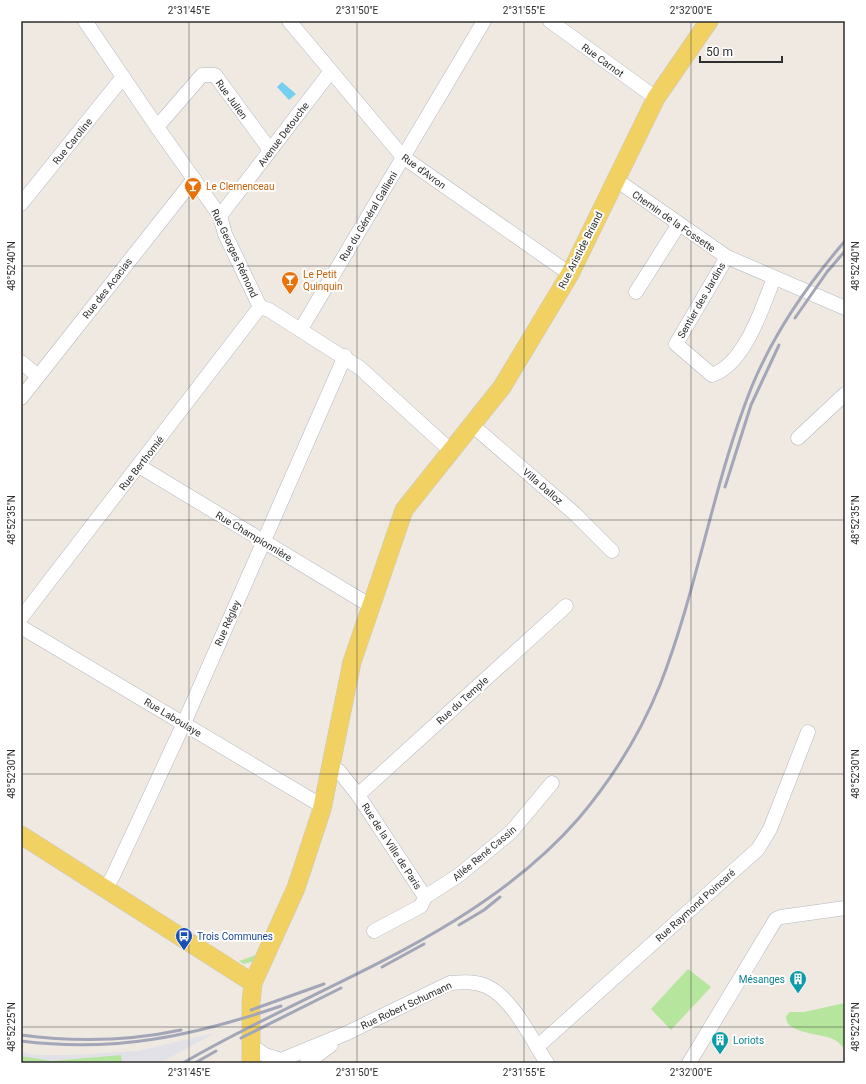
<svg xmlns="http://www.w3.org/2000/svg" width="866" height="1084" font-family="Roboto,sans-serif">
<style>
.industrial{fill:#e3e1e8}
.green{fill:#b6e59e}
.water{fill:#75cff0}
.lines{fill:none;stroke-linecap:round;stroke-linejoin:round}
.minor-casing{stroke:#b4b7c1;stroke-width:15}
.major-casing{stroke:#c9c9c9;stroke-width:19}
.minor{stroke:#fff;stroke-width:14}
.major{stroke:#f2d163;stroke-width:18}
.rail{stroke:#a3a6b8;stroke-width:3}
.ticks{fill:none;stroke:#2e2e2e;stroke-width:1;stroke-opacity:0.45}
.labels{text-anchor:middle;stroke-width:4;stroke-linejoin:round;paint-order:stroke}
.street-label{font-size:10px;fill:#2e2e2e;stroke:#fff}
.food-label{font-size:10px;fill:#c56008;stroke:#fff;text-anchor:start}
.transit-label{font-size:10px;fill:#164399;stroke:#fff;text-anchor:start}
.culture-label{font-size:10px;fill:#0d838f;stroke:#fff;text-anchor:end}
.neatline{fill:none;stroke:#2e2e2e;stroke-width:1.5}
.ticks-label{font-size:10px;text-anchor:middle;fill:#2e2e2e}
</style>
<rect width="100%" height="100%" fill="#efe9e1"/>
<path class="industrial" d="M215,1033L160,1063H21V1052L35,1055H71L137,1051Z"/>
<g class="green">
<path d="M256,955L254,961L244,964L239,961Z"/>
<path d="M688,969L711,987L671,1030L651,1009Z"/>
<path d="M845,1003V1049C841,1045 837,1041 833,1039C820,1033 785,1034 786,1016L790,1012H804Z"/>
<path d="M121,1055L122,1063H21V1056L52,1061Z"/>
</g>
<path class="water" d="M282,82L296,94L289,100L277,87Z"/>
<g class="lines">
<defs>
<g id="minor">
<path d="M85,21L157,127L220,216L225,234L260,307L269,310L360,368L451,451"/>
<path d="M289,21L403,157L570,274"/>
<path d="M550,21L656,98"/>
<path d="M157,127L202,75H215L270,150"/>
<path d="M615,179L727,257L845,308"/>
<path d="M21,204L123,77"/>
<path d="M220,216L331,71"/>
<path d="M727,257L676,344L712,375C745,364 762,308 774,278"/>
<path d="M636,292L679,224"/>
<path d="M301,329L484,21"/>
<path d="M21,362L38,376"/>
<path d="M21,398L194,179"/>
<path d="M472,425L574,513L612,551"/>
<path d="M798,438L845,394"/>
<path d="M139,466L371,606"/>
<path d="M21,618L260,307"/>
<path d="M21,627L317,803L322,809"/>
<path d="M332,767L339,771L358,795L425,897L421,906L374,931"/>
<path d="M358,795L566,606"/>
<path d="M105,888L112,878L184,723L345,356"/>
<path d="M425,897L459,875L511,832L552,783"/>
<path d="M252,1046L265,1055L281,1060L347,1033L450,983C462,982 474,981 486,986C512,997 532,1040 547,1063"/>
<path d="M537,1047L758,849L770,829L808,732"/>
<path d="M307,1063L331,1045"/>
<path d="M689,1063L776,919L781,917L845,908"/>
</g>
<g id="major">
<path d="M21,835L253,983"/>
<path d="M251,1063V1002L253,983L296,888L322,809L352,662L404,510L502,387L570,274L656,98L709,21"/>
</g>
</defs>
<use href="#minor" class="minor-casing"/>
<use href="#major" class="major-casing"/>
<use href="#minor" class="minor"/>
<use href="#major" class="major"/>
<g class="rail">
<path d="M795,318L827,272L845,251"/>
<path d="M725,487L751,405L779,345"/>
<path d="M459,925L484,910L500,897"/>
<path d="M382,967L424,944"/>
<path d="M251,1010L324,984"/>
<path d="M21,1035C74,1042 129,1041 181,1030"/>
<path d="M241,1038L341,988"/>
<path d="M21,1041C115,1053 193,1036 281,1006"/>
<path d="M183,1063C316,985 476,937 579,818C612,779 641,732 660,685C698,588 713,483 752,386C774,333 807,285 845,241"/>
<path d="M195,1063L216,1051"/>
</g>
</g>
<path class="ticks" d="M22,21V1063M189,21V1063M357,21V1063M524,21V1063M691,21V1063M21,266H845M21,520H845M21,774H845M21,1027H845"/>
<defs>
<symbol id="bar-pin" viewBox="-11 -11 22 30"><path d="M0 17L-7.5 6A9.5 9.5 0 1 1 7.5 6Z" fill="#e8710a" stroke="#fff"/><path d="M-6-5H6L.8 .8V4.5H3.5V6h-7V4.5H-.8V.8Z" fill="#fff"/></symbol>
<symbol id="bus-pin" viewBox="-11 -11 22 30"><path d="M0 17L-7.5 6A9.5 9.5 0 1 1 7.5 6Z" fill="#1a4fb4" stroke="#fff"/><path d="M-5-6H5V4H4V6H2V4H-2V6H-4V4H-5ZM-3.5-4V0h7V-4ZM-3.5 1.2v1.5H-2V1.2ZM2 1.2v1.5H3.5V1.2Z" fill="#fff"/></symbol>
<symbol id="building-pin" viewBox="-11 -11 22 30"><path d="M0 17L-7.5 6A9.5 9.5 0 1 1 7.5 6Z" fill="#0f9aa8" stroke="#fff"/><path d="M-4-6H4V6H1V3H-1V6H-4ZM-2.5-4.3h1.7v1.8h-1.7ZM.8-4.3h1.7v1.8H.8ZM-2.5-1h1.7V.8h-1.7ZM.8-1h1.7V.8H.8Z" fill="#fff"/></symbol>
</defs>
<g fill-rule="evenodd">
<use href="#bar-pin" x="183" y="176" width="20" height="27"/>
<use href="#bar-pin" x="280" y="270" width="20" height="27"/>
<use href="#bus-pin" x="174" y="926" width="20" height="27"/>
<use href="#building-pin" x="788" y="969" width="20" height="27"/>
<use href="#building-pin" x="710" y="1030" width="20" height="27"/>
</g>
<g class="labels">
<g class="street-label">
<text transform="translate(603 60) rotate(36)" y="4">Rue Carnot</text>
<text transform="translate(232 99) rotate(54)" y="4">Rue Julien</text>
<text transform="translate(283 134) rotate(-53)" y="4">Avenue Detouche</text>
<text transform="translate(72 141) rotate(-51)" y="4">Rue Caroline</text>
<text transform="translate(424 171) rotate(36)" y="4">Rue d'Avron</text>
<text transform="translate(368 216) rotate(-59)" y="4">Rue du Général Gallieni</text>
<text transform="translate(674 221) rotate(35)" y="4">Chemin de la Fossette</text>
<text transform="translate(580 250) rotate(-63)" y="4">Rue Aristide Briand</text>
<text transform="translate(235 253) rotate(65)" y="4">Rue Georges Rémond</text>
<text transform="translate(107 288) rotate(-52)" y="4">Rue des Acacias</text>
<text transform="translate(701 300) rotate(-60)" y="4">Sentier des Jardins</text>
<text transform="translate(141 463) rotate(-52)" y="4">Rue Berthomié</text>
<text transform="translate(543 486) rotate(41)" y="4">Villa Dalloz</text>
<text transform="translate(254 536) rotate(31)" y="4">Rue Championnière</text>
<text transform="translate(227 623) rotate(-66)" y="4">Rue Régley</text>
<text transform="translate(462 700) rotate(-42)" y="4">Rue du Temple</text>
<text transform="translate(173 717) rotate(31)" y="4">Rue Laboulaye</text>
<text transform="translate(392 846) rotate(57)" y="4">Rue de la Ville de Paris</text>
<text transform="translate(484 853) rotate(-40)" y="4">Allée René Cassin</text>
<text transform="translate(695 905) rotate(-42)" y="4">Rue Raymond Poincaré</text>
<text transform="translate(406 1005) rotate(-25)" y="4">Rue Robert Schumann</text>
</g>
<g class="food-label">
<text x="206" y="190">Le Clemenceau</text>
<text x="303" y="278">Le Petit<tspan x="303" dy="12">Quinquin</tspan></text>
</g>
<g class="transit-label">
<text x="197" y="940">Trois Communes</text>
</g>
<g class="culture-label">
<text x="785" y="983">Mésanges</text>
<text x="733" y="1044" text-anchor="start">Loriots</text>
</g>
</g>
<rect width="866" height="1084" fill="none" stroke="#ffffff" stroke-width="44"/>
<path d="M700 56v6h82v-6" fill="none" stroke="#2e2e2e" stroke-width="2"/>
<text x="706" y="56" font-size="12" fill="#2e2e2e" stroke="#ffffff" stroke-width="3" paint-order="stroke">50 m</text>
<rect x="22" y="22" width="822" height="1040" class="neatline"/>
<g class="ticks-label">
<text x="189" y="14">2°31'45"E</text>
<text x="357" y="14">2°31'50"E</text>
<text x="524" y="14">2°31'55"E</text>
<text x="691" y="14">2°32'00"E</text>
<text transform="translate(11 266) rotate(-90)" y="4">48°52'40"N</text>
<text transform="translate(855 266) rotate(-90)" y="4">48°52'40"N</text>
<text transform="translate(11 520) rotate(-90)" y="4">48°52'35"N</text>
<text transform="translate(855 520) rotate(-90)" y="4">48°52'35"N</text>
<text transform="translate(11 774) rotate(-90)" y="4">48°52'30"N</text>
<text transform="translate(855 774) rotate(-90)" y="4">48°52'30"N</text>
<text transform="translate(11 1027) rotate(-90)" y="4">48°52'25"N</text>
<text transform="translate(855 1027) rotate(-90)" y="4">48°52'25"N</text>
<text x="189" y="1076">2°31'45"E</text>
<text x="357" y="1076">2°31'50"E</text>
<text x="524" y="1076">2°31'55"E</text>
<text x="691" y="1076">2°32'00"E</text>
</g>
</svg>
